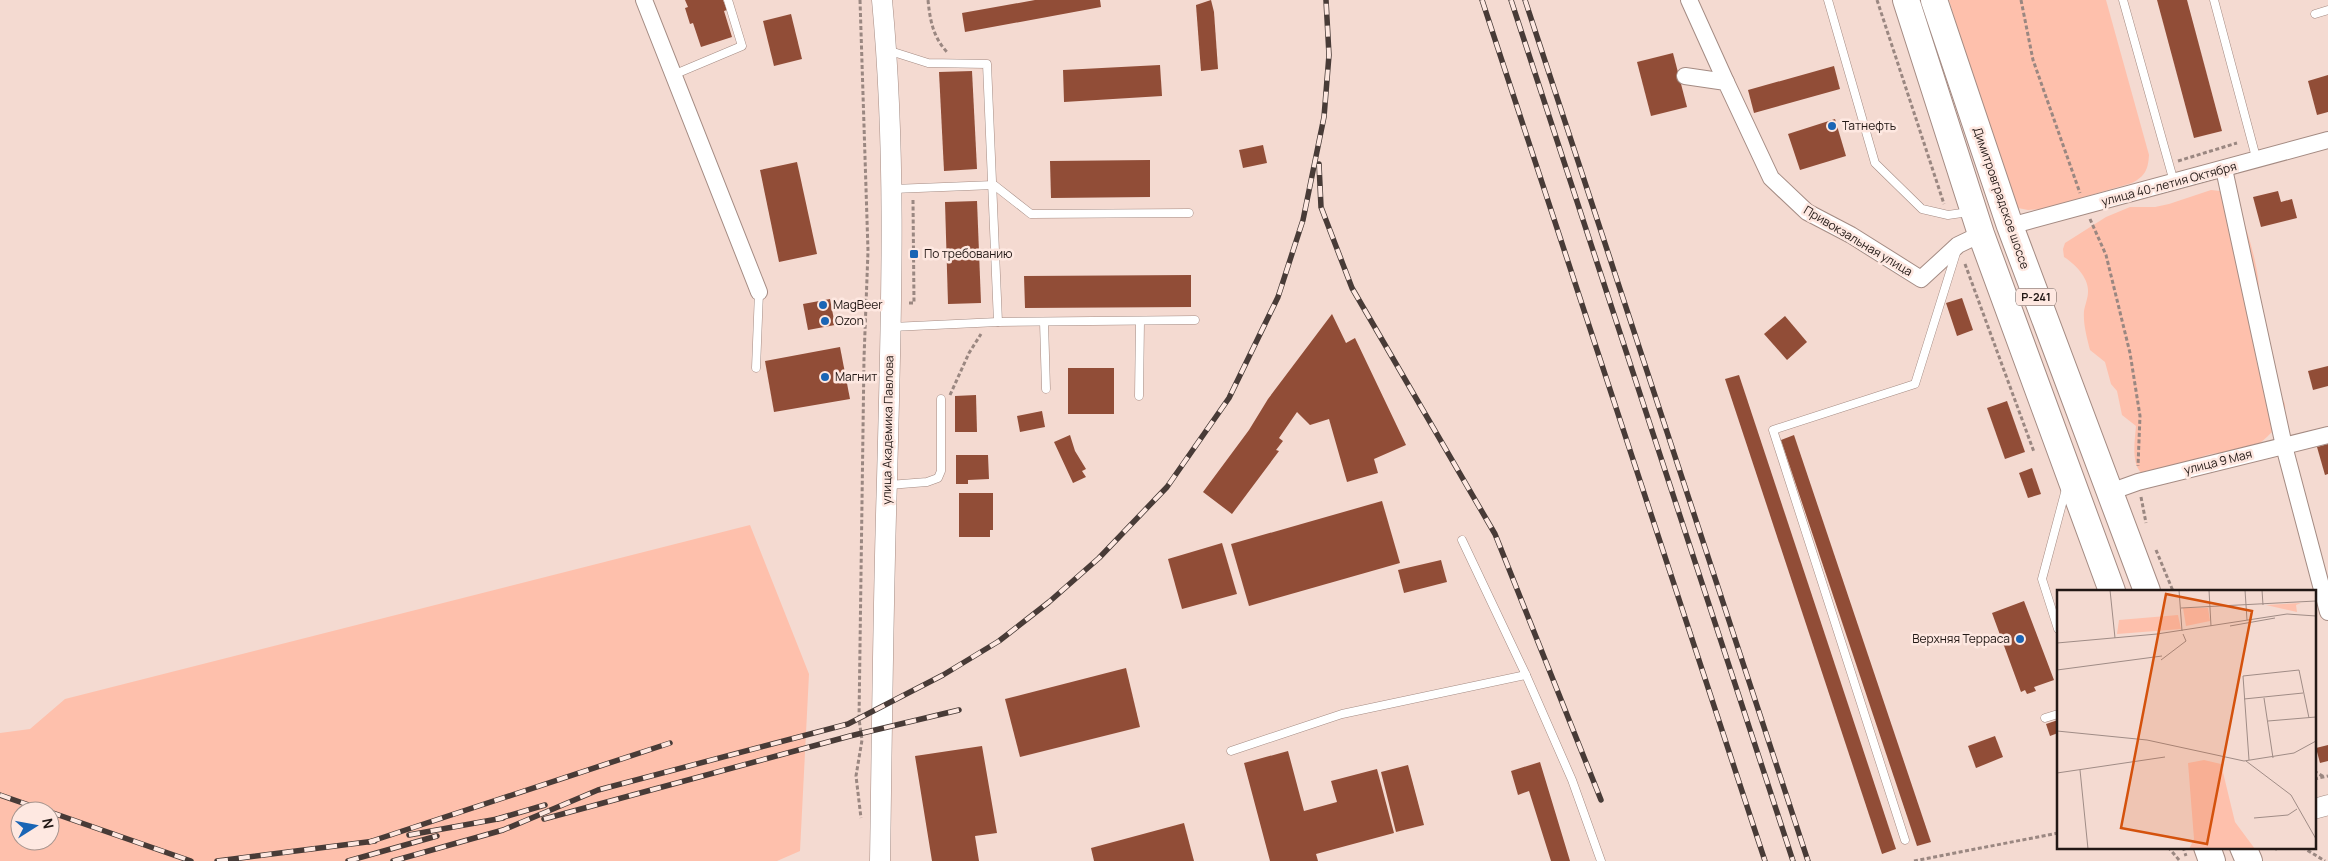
<svg xmlns="http://www.w3.org/2000/svg" width="2328" height="861" font-family="Manrope,sans-serif">
<style>
.green{fill:#fec0ac;fill-rule:evenodd}
.building{fill:#914d37}
.lines{fill:none;stroke-linecap:round;stroke-linejoin:round}
.service-casing{stroke:#a48b83;stroke-width:9}
.minor-casing{stroke:#a48b83;stroke-width:18}
.tertiary-casing{stroke:#a48b83;stroke-width:21}
.trunk-casing{stroke:#a48b83;stroke-width:28}
.path{stroke:#9a8781;stroke-width:3;stroke-dasharray:4 2.5;stroke-linecap:butt}
.service{stroke:#fff;stroke-width:8}
.minor{stroke:#fff;stroke-width:16}
.tertiary{stroke:#fff;stroke-width:20}
.trunk{stroke:#fff;stroke-width:26}
.rail-casing{stroke:#483b37;stroke-width:5.5}
.rail{stroke:#fee8e1;stroke-width:4;stroke-dasharray:11;stroke-linecap:butt}
.poi-dot{fill:#1a65b5;stroke:#fee8e1;stroke-width:2}
.labels{text-anchor:middle;stroke-width:5;stroke-linejoin:round;paint-order:stroke}
.shield{fill:#fee8e1;stroke:#645652;stroke-width:1}
.shield-label{font-size:11px;font-weight:bold;fill:#221815}
.poi-label{font-size:12px;fill:#221815;stroke:#fee8e1;text-anchor:start}
.street-label{font-size:12px;fill:#221815;stroke:#fee8e1}
.inset-road{fill:none;stroke:#a08c86;stroke-width:1}
.view{fill:#d4520d;fill-opacity:0.15;stroke:#d4520d;stroke-width:2.5}
.inset-edge{fill:none;stroke:#221815;stroke-width:2.5}
</style>
<rect width="100%" height="100%" fill="#f4dad1"/>
<g class="green">
<path d="M1949,0H2106L2149,155C2148,170 2145,176 2132,183L2043,209L2028,210L2018,208L2006,184Z"/>
<path d="M2211,190L2229,192C2243,209 2259,267 2259,290C2260,302 2259,315 2258,328C2257,335 2254,343 2255,350C2256,360 2258,371 2263,379C2274,397 2297,396 2278,426C2276,429 2271,433 2268,436C2244,460 2226,447 2201,457C2188,461 2177,474 2164,477C2128,484 2134,448 2136,426L2122,415L2117,391L2111,384L2105,362L2090,350C2087,338 2083,324 2084,311C2085,305 2088,298 2088,292C2089,278 2075,264 2064,257L2063,249L2065,243L2106,217L2130,207H2155L2169,204Z"/>
<path d="M750,525L809,674L800,851L777,861H0V733L30,729L65,699ZM20,811H50V841H20Z"/>
</g>
<g class="building">
<path d="M685,0H723L727,10L724,11L732,37L701,47L693,23L690,24L685,8L688,7Z"/>
<path d="M1035,0H1100L1101,7L965,32L962,13Z"/>
<path d="M1211,0L1214,12L1218,69L1201,71L1196,5Z"/>
<path d="M2157,0H2187L2222,131L2194,138Z"/>
<path d="M791,14L802,59L774,66L763,21Z"/>
<path d="M1673,53L1687,107L1651,116L1637,62Z"/>
<path d="M1160,65L1162,96L1064,102L1063,70Z"/>
<path d="M1834,66L1840,89L1754,113L1748,90Z"/>
<path d="M972,71L977,169L944,171L939,72Z"/>
<path d="M2328,75V112L2317,115L2308,81Z"/>
<path d="M1835,119L1846,156L1800,170L1788,134Z"/>
<path d="M1263,145L1267,163L1243,168L1239,150Z"/>
<path d="M1150,160V197L1051,198L1050,161Z"/>
<path d="M797,162L817,254L779,262L760,170Z"/>
<path d="M2278,191L2281,202L2292,199L2297,218L2261,227L2253,197Z"/>
<path d="M977,201L981,303L948,304L945,202Z"/>
<path d="M1191,275V307L1025,308L1024,276Z"/>
<path d="M1962,298L1973,330L1957,336L1946,303Z"/>
<path d="M830,299L835,325L808,330L803,304Z"/>
<path d="M1332,314L1346,343L1355,338L1406,445L1374,459L1378,473L1347,482L1329,419L1310,425L1297,412L1279,438L1283,441L1276,450L1279,451L1232,514L1203,492L1249,430L1268,399Z"/>
<path d="M1785,316L1807,342L1787,360L1764,334Z"/>
<path d="M840,347L850,399L774,412L765,361Z"/>
<path d="M2328,366V386L2313,390L2308,371Z"/>
<rect x="1068" y="368" width="46" height="46"/>
<path d="M1739,375L1896,849L1882,854L1725,379Z"/>
<path d="M976,395L977,432H955V396Z"/>
<path d="M2007,401L2025,452L2005,459L1987,408Z"/>
<path d="M1042,411L1045,427L1020,432L1017,416Z"/>
<path d="M1070,435L1075,451L1086,469L1082,471L1086,477L1073,483L1054,442Z"/>
<path d="M1794,435L1931,842L1917,846L1781,440Z"/>
<path d="M2328,444V474L2325,475L2317,447Z"/>
<path d="M956,455H988L989,479L968,480V484H956Z"/>
<path d="M2032,468L2041,494L2028,498L2019,473Z"/>
<path d="M959,493H993V530H990V537H959Z"/>
<path d="M1382,501L1400,563L1249,606L1231,544Z"/>
<path d="M1222,543L1237,594L1182,609L1168,559Z"/>
<path d="M1441,560L1447,582L1404,593L1398,570Z"/>
<path d="M2024,601L2054,680L2034,687L2036,691L2027,694L2025,690L2021,692L1992,613Z"/>
<path d="M1126,668L1140,727L1020,757L1005,699Z"/>
<path d="M2058,720V733L2050,736L2046,724Z"/>
<path d="M1995,736L2003,757L1976,768L1968,746Z"/>
<path d="M2328,745V761L2320,763L2316,748Z"/>
<path d="M982,746L997,833L975,836L979,861H932L915,756Z"/>
<path d="M1288,751L1304,811L1337,802L1331,781L1377,769L1394,833L1316,854L1318,861H1270L1244,763Z"/>
<path d="M1540,762L1570,861H1551L1529,791L1518,795L1511,771Z"/>
<path d="M1408,765L1424,825L1396,832L1381,772Z"/>
<path d="M1184,823L1194,861H1094L1091,848Z"/>
</g>
<g class="lines">
<defs>
<g id="service">
<path d="M1828,0L1875,163L1922,209L1948,215L1969,212"/>
<path d="M2123,0L2174,182"/>
<path d="M2214,0L2257,161"/>
<path d="M2315,14L2328,10"/>
<path d="M887,50L928,63L987,64L998,322"/>
<path d="M673,75L742,46L728,0"/>
<path d="M893,189L994,185L1031,214L1189,213"/>
<path d="M1044,322L1046,389"/>
<path d="M892,327L998,322L1195,320"/>
<path d="M756,368L759,292"/>
<path d="M1139,396L1140,321"/>
<path d="M889,485L927,482L938,478L941,471V399"/>
<path d="M1462,540L1526,675L1572,780L1601,861"/>
<path d="M2058,629L2042,579L2066,489"/>
<path d="M2045,718L2058,714"/>
<path d="M1231,751L1342,714L1526,675"/>
<path d="M1905,840L1773,430L1915,384L1956,253"/>
</g>
<g id="minor">
<path d="M644,0L759,292"/>
<path d="M1689,0L1726,82"/>
<path d="M1685,76L1726,82L1771,178L1807,212L1851,235L1921,279L1958,245L1981,234"/>
<path d="M2224,169L2284,446L2328,612"/>
<path d="M2010,226L2328,140"/>
<path d="M2110,492L2138,482L2328,435"/>
</g>
<g id="tertiary">
<path d="M2314,809L2328,805"/>
<path d="M880,861C882,734 883,607 887,480C891,320 897,159 882,0"/>
</g>
<g id="trunk">
<path d="M1906,0L1981,234L2112,591"/>
<path d="M1934,0L2010,226L2147,591"/>
<path d="M2207,847L2212,861"/>
<path d="M2243,847L2249,861"/>
</g>
</defs>
<use href="#service" class="service-casing"/>
<use href="#minor" class="minor-casing"/>
<use href="#tertiary" class="tertiary-casing"/>
<use href="#trunk" class="trunk-casing"/>
<g class="path">
<path d="M860,0L868,251L864,358L859,719L862,740L856,776L861,818"/>
<path d="M928,0C930,20 933,37 947,52"/>
<path d="M1877,0L1944,204"/>
<path d="M2021,0L2033,60L2080,193"/>
<path d="M2178,161L2237,143"/>
<path d="M2090,219L2106,255L2130,353L2140,416L2138,466"/>
<path d="M1965,264L2034,452"/>
<path d="M909,303H914L913,200"/>
<path d="M950,395L969,353L981,334"/>
<path d="M2141,497L2146,523"/>
<path d="M2156,550L2173,591"/>
<path d="M2314,771L2324,777"/>
<path d="M2314,779L2328,776"/>
<path d="M2168,847L2180,861"/>
<path d="M2183,847L2186,856"/>
<path d="M2302,847L2325,861"/>
<path d="M2275,850L2277,847"/>
<path d="M1914,861L2058,833"/>
</g>
<use href="#service" class="service"/>
<use href="#minor" class="minor"/>
<use href="#tertiary" class="tertiary"/>
<use href="#trunk" class="trunk"/>
<defs>
<g id="rail">
<path d="M1482,0L1765,861"/>
<path d="M1511,0L1793,861"/>
<path d="M1525,0L1808,861"/>
<path d="M1319,164L1321,207L1352,288L1495,534L1601,800"/>
<path d="M0,795L46,811"/>
<path d="M50,812L191,861"/>
<path d="M497,819L545,805"/>
<path d="M544,819L850,736L959,710"/>
<path d="M409,835L503,818"/>
<path d="M369,842L670,743"/>
<path d="M217,861L375,841"/>
<path d="M348,861L437,836"/>
<path d="M393,861L503,830L598,790L848,724L943,675L999,641L1049,602L1099,558L1167,487L1229,398L1278,297L1303,220L1324,117L1329,55L1326,0"/>
</g>
</defs>
<use href="#rail" class="rail-casing"/>
<use href="#rail" class="rail"/>
</g>
<g class="poi-dot">
<circle cx="1832" cy="126" r="5"/>
<rect x="909" y="249" width="10" height="10" rx="2.5"/>
<circle cx="823" cy="305" r="5"/>
<circle cx="825" cy="321" r="5"/>
<circle cx="825" cy="377" r="5"/>
<circle cx="2020" cy="639" r="5"/>
</g>
<g class="labels">
<rect class="shield" x="2016" y="288.5" width="40" height="17" rx="4"/>
<g class="shield-label">
<text x="2036" y="301">Р-241</text>
</g>
<g class="poi-label">
<text x="1842" y="130">Татнефть</text>
<text x="924" y="258">По требованию</text>
<text x="833" y="309">MagBeer</text>
<text x="835" y="325">Ozon</text>
<text x="835" y="381">Магнит</text>
<text x="2010" y="643" text-anchor="end">Верхняя Терраса</text>
</g>
<g class="street-label">
<text transform="translate(2169 184) rotate(-15)" y="4">улица 40-летия Октября</text>
<text transform="translate(2001 198) rotate(71)" y="4">Димитровградское шоссе</text>
<text transform="translate(1858 241) rotate(31)" y="4">Привокзальная улица</text>
<text transform="translate(888 430) rotate(-89)" y="4">улица Академика Павлова</text>
<text transform="translate(2218 462) rotate(-14)" y="4">улица 9 Мая</text>
</g>
</g>
<g transform="translate(2057 590)">
<rect width="259" height="259" fill="#f4dad1"/>
<path d="M244,13L239,15L240,22L209,15ZM126,18H151L153,31L129,36ZM121,25L124,39L60,44L62,30ZM147,170L164,174L178,232L198,259H132L137,249L131,173Z" fill="#fec0ac"/>
<path class="inset-road" d="M53,0L58,48M122,0L125,41M152,0L154,36M188,0L190,30M205,0L206,15M124,18L259,11M173,36L218,28M0,53L100,44L230,24L259,26M104,70L129,51L126,44M0,80L105,66M207,108L216,168M187,109L246,103M211,131L259,127M0,141L90,150L187,171L237,163L259,151M192,170L186,86L242,80L252,128M189,171L234,205L259,249M23,180L31,259M0,183L108,167M197,228L231,225L240,219"/>
<path class="view" d="M109,4L195,21L150,254L64,238Z"/>
<rect width="259" height="259" class="inset-edge"/>
</g>
<g transform="translate(35 826) rotate(79)"><circle r="24" fill="#fee8e1" stroke="#a6958f"/>
<path d="M0-4L9 19L0 12L-9 19Z" fill="#1a65b5"/>
<text y="-8" font-size="14" font-weight="bold" text-anchor="middle" fill="#221815">N</text>
</g>
</svg>
